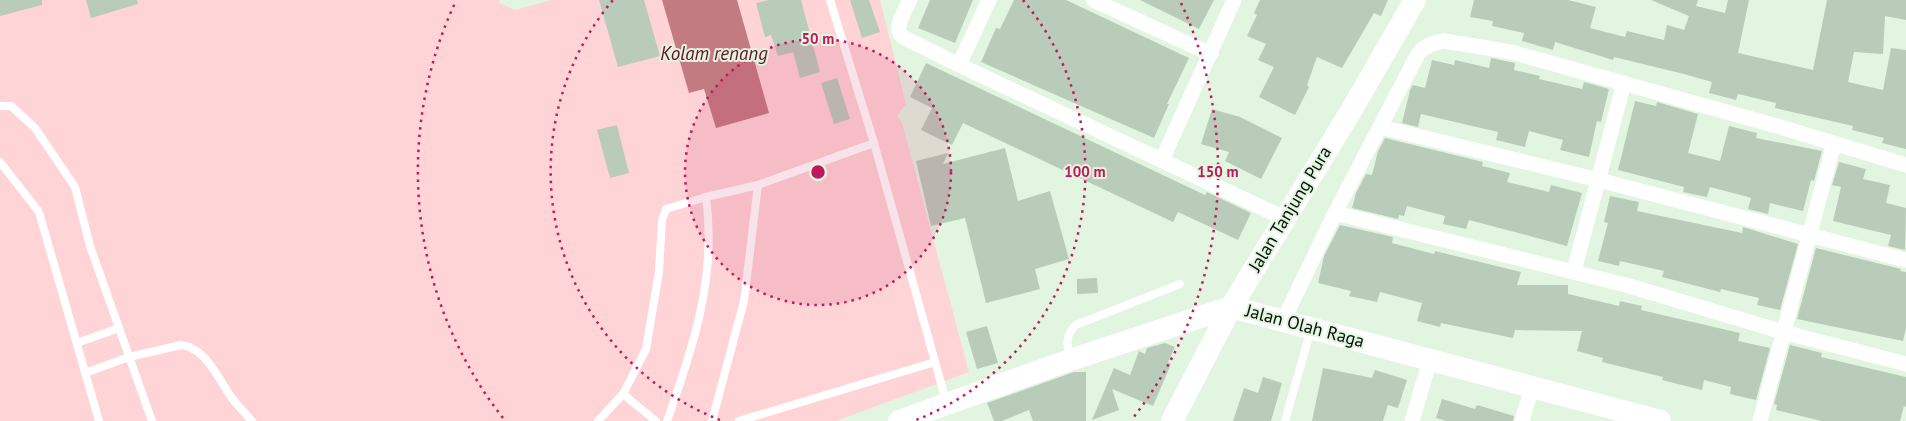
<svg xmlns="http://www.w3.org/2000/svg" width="1906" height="421" font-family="'PT Sans',sans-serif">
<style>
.green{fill:#fed4d7}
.water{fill:#c37b82}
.building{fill:#b9ccb9}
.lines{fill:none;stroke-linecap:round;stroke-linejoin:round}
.lane{stroke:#fff;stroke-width:8}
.street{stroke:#fff;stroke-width:15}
.secondary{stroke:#fff;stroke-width:22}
.ring{fill:none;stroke:#c2185b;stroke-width:2.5;stroke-dasharray:2.5 5}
.labels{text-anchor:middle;stroke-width:4;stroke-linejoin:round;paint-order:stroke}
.street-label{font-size:18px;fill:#090f09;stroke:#e2f5e1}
.water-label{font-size:19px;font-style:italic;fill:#671024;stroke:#e2f5e1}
.centre{fill:#c2185b;stroke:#e2f5e1;stroke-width:2.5}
.ring-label{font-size:15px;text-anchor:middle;font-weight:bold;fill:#c2185b;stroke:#e2f5e1;stroke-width:4;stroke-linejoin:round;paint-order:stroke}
</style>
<rect width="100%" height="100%" fill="#e2f5e1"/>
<path class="green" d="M0,0H499L500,3L515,10L551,0H880L906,104L897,116L902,123L969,372L836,421H0Z"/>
<path class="water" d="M662,0H737L769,113L716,128L704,89L689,93Z"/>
<g class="building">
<path d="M0,0H42V5L0,16Z"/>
<path d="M86,0H137L138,4L91,18Z"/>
<path d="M599,0H644L660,56L618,67Z"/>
<path d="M769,0H801L820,72L800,78L793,52L778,56L771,35L765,37L756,3Z"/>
<path d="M850,0H869L880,32L862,38Z"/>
<path d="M930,0H973L955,43L918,28Z"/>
<path d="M1014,0H1066L1189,58L1167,104H1169L1154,138L981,62L996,28L1000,29Z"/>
<path d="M1140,0H1214L1199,29Z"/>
<path d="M1260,0H1388L1381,16L1374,13L1342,68L1317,57L1307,85L1309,87L1295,115L1259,97L1274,67L1258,60L1266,44L1247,36L1257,15L1254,13Z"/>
<path d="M1474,0H1568L1596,7L1590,28L1625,37L1627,31L1664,40L1667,25L1684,30L1689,16L1651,0H1698L1696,6L1725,13L1728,0H1749L1738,53L1813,70L1827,0H1906V20L1885,16L1883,54L1854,52L1848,82L1883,90L1891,48L1906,50V149L1882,143L1884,138L1852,130L1853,126L1775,108L1776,103L1738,94L1736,100L1709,93L1712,82L1684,74L1614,57L1613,60L1555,42L1553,50L1522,41L1524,33L1492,26L1493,21L1470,17Z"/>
<path d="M1491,58L1515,63L1514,70L1540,76L1539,79L1582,89L1584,82L1609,89L1601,122L1597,121L1589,157L1560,150L1563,140L1529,131L1525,147L1496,140L1498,132L1421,114L1418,127L1402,123L1410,90L1413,85L1425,88L1432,60L1454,65L1455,60L1489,68Z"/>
<path d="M926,63L1205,195L1207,192L1251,213L1238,240L1178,212L1173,222L963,123L952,145L921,130L932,108L910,97Z"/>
<path d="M837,78L850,119L834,124L821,83Z"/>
<path d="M1635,101L1656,106L1657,102L1698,114L1688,153L1720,161L1729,126L1757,133L1756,138L1822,151L1814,181L1811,180L1803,211L1770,203L1768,214L1748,209L1751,198L1748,197L1710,187L1707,197L1683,192L1684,187L1618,170Z"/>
<path d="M1212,109L1240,117L1282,138L1261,179L1225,161L1229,152L1201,144Z"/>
<path d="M617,125L629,173L610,178L597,130Z"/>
<path d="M1385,138L1483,162L1482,166L1510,173L1507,182L1549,192L1551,185L1582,193L1567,246L1469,220L1466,229L1443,224L1445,216L1407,206L1404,216L1399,215L1398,219L1352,208L1356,193L1366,174L1372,175L1378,151Z"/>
<path d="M1005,148L1018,201L1050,191L1069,259L1035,269L1040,289L986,303L965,218L931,226L916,161L948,153L943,164Z"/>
<path d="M1839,162L1866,169L1863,179L1890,185L1886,203L1906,208L1905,250L1888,246L1891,235L1833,221L1841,187L1832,185Z"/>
<path d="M1610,196L1639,202L1637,211L1742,233L1743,227L1798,244L1780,310L1757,305L1759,298L1721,289L1720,292L1662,277L1664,271L1620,261L1619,266L1598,261L1608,223L1604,222Z"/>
<path d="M1340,225L1393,237L1392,243L1434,254L1435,251L1521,272L1517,285H1568V294L1619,306L1620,301L1642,306L1641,310L1740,333L1738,341L1770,348L1756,400L1730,394L1731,387L1704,380L1702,390L1662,380L1663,377L1602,362L1603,358L1577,351L1582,331L1515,330L1513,338L1441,323L1440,327L1417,321L1422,303L1380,292L1377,302L1349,296L1351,291L1318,283L1324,256Z"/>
<path d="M1816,248L1901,269L1900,271L1906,272V328L1903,341L1797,319Z"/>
<path d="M1097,278L1098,293L1077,294V279Z"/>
<path d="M987,326L998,363L977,369L966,332Z"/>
<path d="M1165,343L1175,347L1168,362L1171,364L1153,406L1112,389L1119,410L1092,420L1114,368L1130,375L1139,351L1145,354L1147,348Z"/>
<path d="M1790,345L1822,353L1821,357L1906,377V407L1904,406L1900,421H1822L1776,410L1777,405L1774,404Z"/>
<path d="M1323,368L1372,378L1375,370L1407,380L1398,408L1388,405L1383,421H1312Z"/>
<path d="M1074,372H1086V421H1033L1029,410L1002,421H994L987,403Z"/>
<path d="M1263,377L1282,383L1271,421H1233L1244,388L1258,393Z"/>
<path d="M1442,399L1475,409L1477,405L1514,416L1513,421H1446L1436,418Z"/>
</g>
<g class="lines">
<g class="lane">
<path d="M830,0L874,143L946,401"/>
<path d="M0,106H11L35,128L75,187L90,246L119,328L77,343"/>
<path d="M0,162L39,212L99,421"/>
<path d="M119,328L152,421"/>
<path d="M1069,358C1067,344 1065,335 1076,325L1180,284"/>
<path d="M85,373L129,357L181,345C206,348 218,378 231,397C237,405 245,413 252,421"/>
<path d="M623,394L656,421"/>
<path d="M598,421L623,394L646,349L659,272L662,220L666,209L706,197"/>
<path d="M667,421C693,348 717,277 706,197L758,185L874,143"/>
<path d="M712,421L744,301L758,185"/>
<path d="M739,421L935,362"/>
<path d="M1285,421L1311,329"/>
</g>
<g class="street">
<path d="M910,0C905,11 892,29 903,37L959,65L1284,218"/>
<path d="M1093,0L1211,54"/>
<path d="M959,65L989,0"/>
<path d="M1380,127L1599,180L1905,260"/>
<path d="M1162,160L1234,0"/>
<path d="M1335,213L1626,285L1783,332L1906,364"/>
<path d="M1574,271L1624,83"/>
<path d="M1283,321L1335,213L1418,54C1426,45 1433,43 1444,41L1511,52L1777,126L1906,165"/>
<path d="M1412,421L1430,360"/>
<path d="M1522,421L1532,387"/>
<path d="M1760,421L1834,143"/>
</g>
<g class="secondary">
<path d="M899,421L1070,360L1231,307L1660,421"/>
<path d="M1172,421L1231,307L1351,111L1415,0"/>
</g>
</g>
<circle cx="818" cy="172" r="133" fill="#c2185b" fill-opacity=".12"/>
<g class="ring">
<circle cx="818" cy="172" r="133"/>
<path d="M720 420A267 267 0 0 1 613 0M1023 0A267 267 0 0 1 916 420"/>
<path d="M503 418A400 400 0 0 1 455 3M1181 3A400 400 0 0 1 1133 418"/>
</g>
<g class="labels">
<g class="street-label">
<text transform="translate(1290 209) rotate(-59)" y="6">Jalan Tanjung Pura</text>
<text transform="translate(1305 326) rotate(15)" y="6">Jalan Olah Raga</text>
</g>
<g class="water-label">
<text x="714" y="60">Kolam renang</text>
</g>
</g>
<circle cx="818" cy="172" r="8" class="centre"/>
<g class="ring-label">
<text x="818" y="44">50 m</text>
<text x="1085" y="177">100 m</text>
<text x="1218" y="177">150 m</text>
</g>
</svg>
